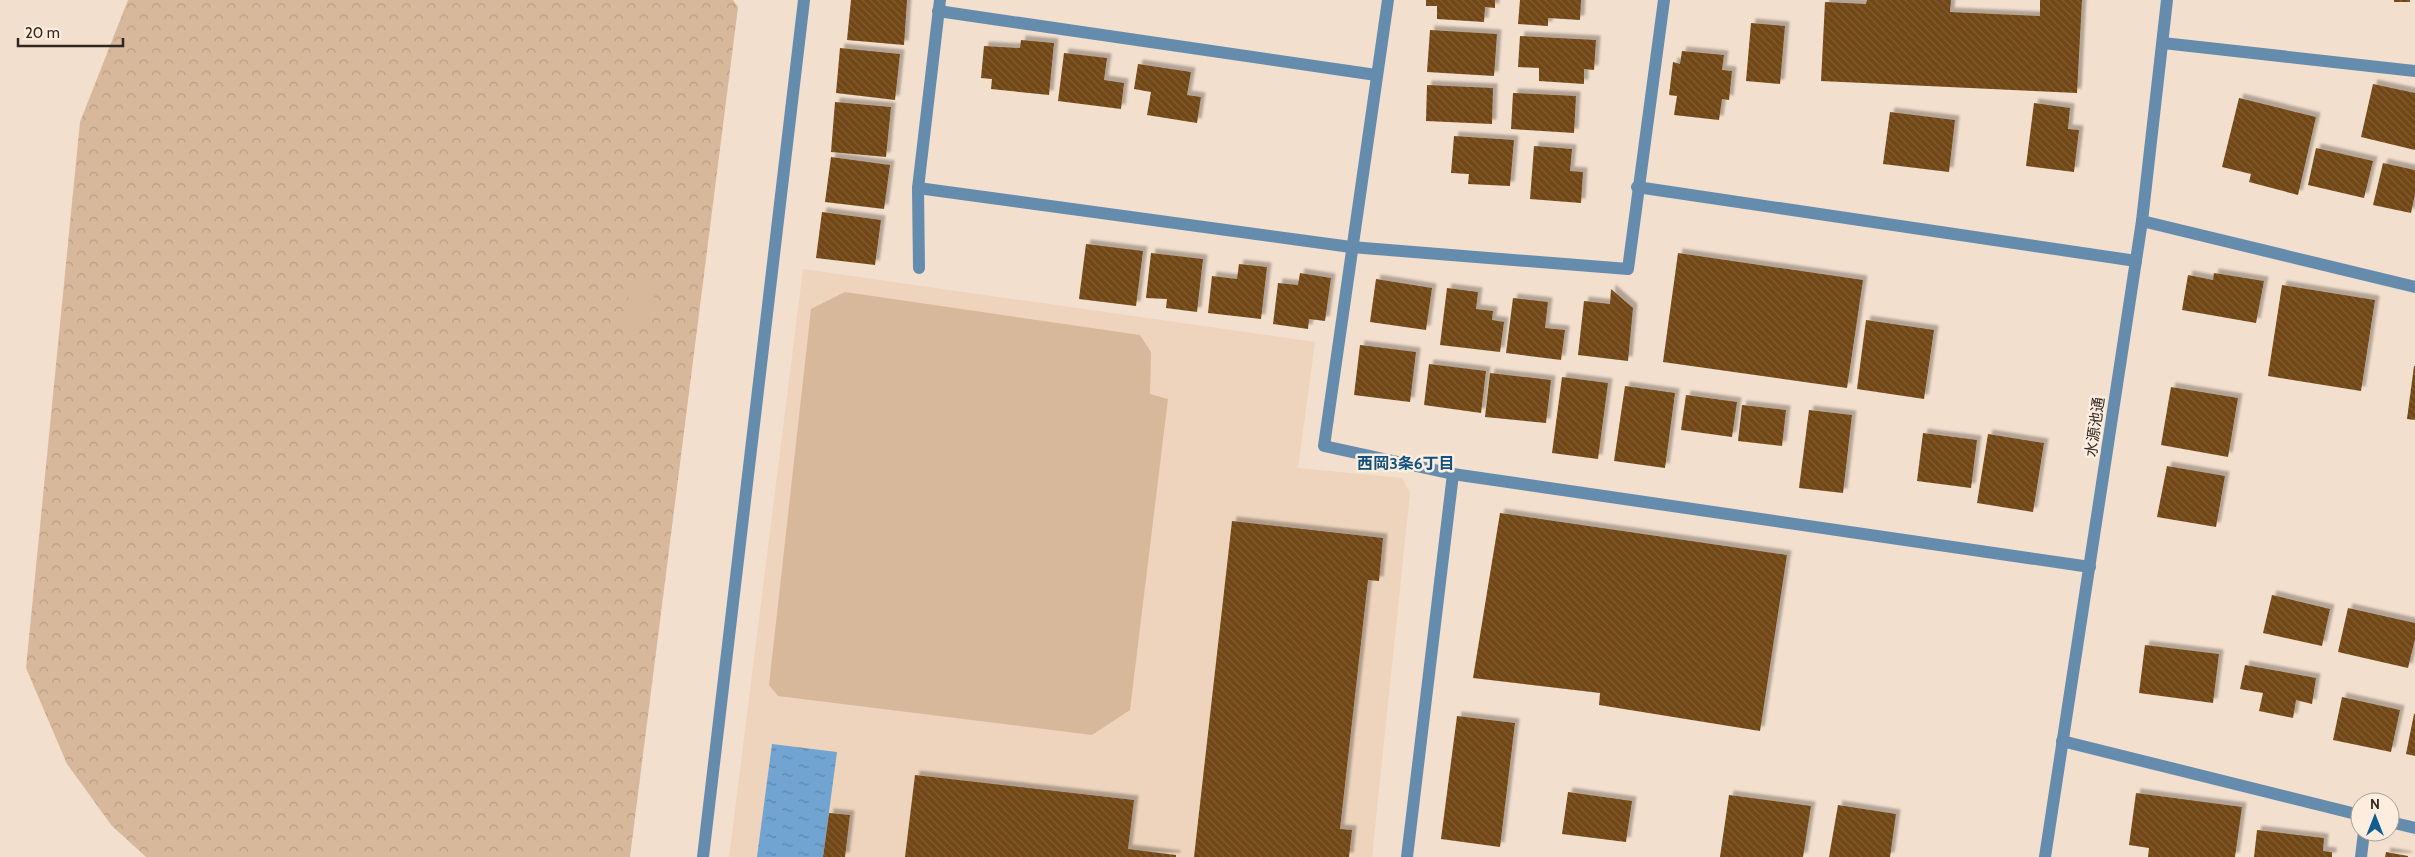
<svg xmlns="http://www.w3.org/2000/svg" width="2415" height="857" font-family="Cabin,'Noto Sans JP',sans-serif">
<style>
.built{fill:#eed4bd}
.park{fill:url(#park-crowns)}
.pitch{fill:#d8b89b}
.water{fill:url(#water-ripples)}
.building{fill:url(#building-back-hatch);filter:url(#shadow)}
.lines{fill:none;stroke-linecap:round;stroke-linejoin:round}
.minor{stroke:#668cad;stroke-width:12}
.labels{text-anchor:middle;stroke-width:5;stroke-linejoin:round;paint-order:stroke}
.street-label{font-size:15px;fill:#2f2720;stroke:#fdedde}
.neighbourhood-label{font-size:16px;font-weight:bold;fill:#0e5180;stroke:#fdedde}
</style>
<defs>
<pattern id="park-crowns" width="20" height="18" patternUnits="userSpaceOnUse" patternTransform="scale(1.25)"><rect width="20" height="18" fill="#d8b89b"/><path d="M2 6a3 3 0 1 1 6 0M12 15a3 3 0 1 1 6 0" fill="none" stroke="#ba9e85"/></pattern>
<pattern id="water-ripples" width="26" height="14" patternUnits="userSpaceOnUse" patternTransform="scale(1.25)"><rect width="26" height="14" fill="#71a4d1"/><path d="M2 4q2-2 4 0t4 0M15 11q2-2 4 0t4 0" fill="none" stroke="#5d86a9"/></pattern>
<pattern id="building-back-hatch" width="6" height="6" patternUnits="userSpaceOnUse" patternTransform="scale(1.25)"><rect width="6" height="6" fill="#714615"/><path d="M-1 5l2 2M0 0l6 6M5-1l2 2" fill="none" stroke="#815e36"/></pattern>
<filter id="shadow"><feDropShadow dx="4.5" dy="-4.5" stdDeviation="1" flood-color="#0004"/></filter>
</defs>
<rect width="100%" height="100%" fill="#f3dfcd"/>
<path class="built" d="M803,269L1315,342L1298,468L1402,478L1410,493L1372,857H729Z"/>
<path class="park" d="M128,0H733L738,7L630,857H146L112,826L67,764L26,668L80,122Z"/>
<g class="pitch">
<path d="M631,279L656,282L650,326L625,323Z"/>
<path d="M845,292L1140,335L1151,352L1150,394L1168,399L1130,710L1092,735L778,696L769,685L811,309Z"/>
</g>
<path class="water" d="M772,744L837,752L823,857H757Z"/>
<g class="building">
<path d="M851,0H907L904,45L847,40Z"/>
<path d="M1426,0H1495V8L1485,7L1484,22L1437,19V6H1426Z"/>
<path d="M1520,0H1581L1580,20L1548,18V26L1518,24Z"/>
<path d="M1867,0H1951L1950,12L2040,16V0H2082L2077,93L1821,81L1825,2L1866,4Z"/>
<rect x="2394" y="0" width="16" height="2"/>
<path d="M1751,23L1785,26L1780,84L1746,81Z"/>
<path d="M1430,30L1497,34L1494,76L1427,72Z"/>
<path d="M1520,36L1596,40L1594,70L1584,69V84L1539,81V68L1518,67Z"/>
<path d="M1021,40L1054,43L1049,95L991,89L992,79L981,78L984,46L1020,48Z"/>
<path d="M840,48L900,54L895,100L836,93Z"/>
<path d="M1682,51L1724,55L1722,70L1732,71L1729,100L1722,99L1719,120L1674,115L1677,96L1669,95L1673,62L1680,64Z"/>
<path d="M1064,53L1107,58L1104,80L1124,83L1121,109L1058,101Z"/>
<path d="M1138,64L1191,72L1187,95L1201,97L1197,123L1147,115L1151,92L1134,89Z"/>
<path d="M2373,84L2415,93V150L2361,137Z"/>
<path d="M1427,85L1493,88L1492,124L1426,121Z"/>
<path d="M1513,93L1576,96L1574,133L1511,129Z"/>
<path d="M2239,98L2316,117L2298,195L2249,182L2251,174L2222,167Z"/>
<path d="M835,102L891,107L886,157L831,152Z"/>
<path d="M2034,103L2070,108L2068,129L2079,130L2074,172L2026,166Z"/>
<path d="M1890,112L1955,120L1949,172L1883,164Z"/>
<path d="M1454,136L1514,140L1510,186L1468,184L1469,174L1451,173Z"/>
<path d="M1534,146L1572,149L1570,171L1583,172L1581,203L1530,199Z"/>
<path d="M2316,148L2373,161L2364,198L2308,185Z"/>
<path d="M831,157L890,165L884,209L825,202Z"/>
<path d="M2383,163L2415,170V194L2411,213L2373,205Z"/>
<path d="M822,212L881,220L875,265L816,258Z"/>
<path d="M1086,244L1143,251L1136,306L1079,299Z"/>
<path d="M1151,253L1203,259L1197,312L1166,308L1167,299L1146,298Z"/>
<path d="M1678,253L1863,280L1847,388L1663,362Z"/>
<path d="M1239,264L1267,267L1261,319L1208,313L1212,276L1237,279Z"/>
<path d="M1300,273L1331,278L1325,321L1309,319L1308,329L1273,324L1278,283L1298,285Z"/>
<path d="M2214,273L2264,281L2256,323L2182,310L2188,275L2213,280Z"/>
<path d="M1376,279L1432,288L1426,330L1370,322Z"/>
<path d="M2282,285L2375,300L2361,391L2268,376Z"/>
<path d="M1447,288L1478,292L1476,309L1493,311L1492,320L1504,322L1500,352L1440,345Z"/>
<path d="M1611,289L1633,308L1628,361L1578,355L1584,301L1610,304Z"/>
<path d="M1513,298L1548,302L1545,328L1565,330L1561,360L1506,353Z"/>
<path d="M1866,320L1934,330L1924,399L1857,389Z"/>
<path d="M1360,345L1416,352L1410,402L1354,395Z"/>
<path d="M1429,364L1486,371L1481,413L1424,405Z"/>
<path d="M2414,366H2415V420L2407,419Z"/>
<path d="M1490,373L1551,380L1546,423L1485,417Z"/>
<path d="M1562,377L1608,383L1598,459L1552,453Z"/>
<path d="M1625,386L1675,393L1665,468L1614,461Z"/>
<path d="M2171,387L2238,398L2228,457L2161,445Z"/>
<path d="M1686,395L1737,402L1732,437L1681,430Z"/>
<path d="M1742,405L1786,410L1782,446L1738,441Z"/>
<path d="M1809,410L1852,415L1843,493L1799,488Z"/>
<path d="M1923,433L1977,440L1971,488L1917,481Z"/>
<path d="M1988,434L2044,443L2033,512L1977,503Z"/>
<path d="M2167,466L2225,476L2216,527L2157,517Z"/>
<path d="M1500,513L1787,555L1760,731L1599,705L1600,693L1473,678Z"/>
<path d="M1232,521L1383,538L1379,581L1368,580L1340,829L1352,830L1349,857H1194Z"/>
<path d="M2272,595L2330,609L2322,646L2263,633Z"/>
<path d="M2348,608L2415,623V639L2408,668L2338,652Z"/>
<path d="M2145,645L2219,654L2213,703L2139,693Z"/>
<path d="M2245,665L2316,678L2312,704L2296,700L2293,718L2259,711L2263,693L2240,689Z"/>
<path d="M2342,697L2400,710L2391,752L2333,740Z"/>
<path d="M2414,714H2415V756L2406,754Z"/>
<path d="M1457,716L1515,723L1500,847L1441,839Z"/>
<path d="M915,775L1134,800L1128,849L1176,855V857H905Z"/>
<path d="M1568,792L1632,801L1626,842L1562,834Z"/>
<path d="M2136,793L2242,807L2235,857H2148L2149,848L2129,845Z"/>
<path d="M1729,795L1811,806L1803,857H1720Z"/>
<path d="M1838,805L1896,814L1890,857H1829Z"/>
<path d="M829,813L850,815L845,857H823Z"/>
<path d="M2257,830L2324,838L2323,851L2332,852V857H2254Z"/>
<path d="M2386,852L2408,856V857H2385Z"/>
</g>
<g class="lines">
<g class="minor">
<path d="M1388,0L1324,446L1453,474L2090,567"/>
<path d="M938,11L1376,75"/>
<path d="M2163,43L2415,71"/>
<path d="M1637,187L2136,261"/>
<path d="M918,188L1351,247L1628,269L1664,0"/>
<path d="M2142,221L2415,287"/>
<path d="M919,268L918,188L940,0"/>
<path d="M2062,741L2360,815"/>
<path d="M2390,822L2415,828"/>
<path d="M703,857L804,0"/>
<path d="M1407,857L1453,474"/>
<path d="M2045,857L2142,221L2167,0"/>
<path d="M2361,857L2364,832"/>
</g>
</g>
<g class="labels">
<g class="street-label">
<text transform="translate(2095 427) rotate(-82)" y="5">水源池通</text>
</g>
<g class="neighbourhood-label">
<text x="1406" y="469">西岡3条6丁目</text>
</g>
</g>
<g transform="translate(2375 817)"><circle r="24" fill="#fdedde" stroke="#ab9e92"/>
<path d="M0-4L9 19L0 12L-9 19Z" fill="#135c8f"/>
<text y="-8" font-size="14" font-weight="bold" text-anchor="middle" fill="#2f2720">N</text>
</g>
<path d="M18 38v8h105v-8" fill="none" stroke="#2f2720" stroke-width="2.5"/>
<text x="25" y="38" font-size="15" fill="#2f2720" stroke="#fdedde" stroke-width="4" paint-order="stroke">20 m</text>
</svg>
